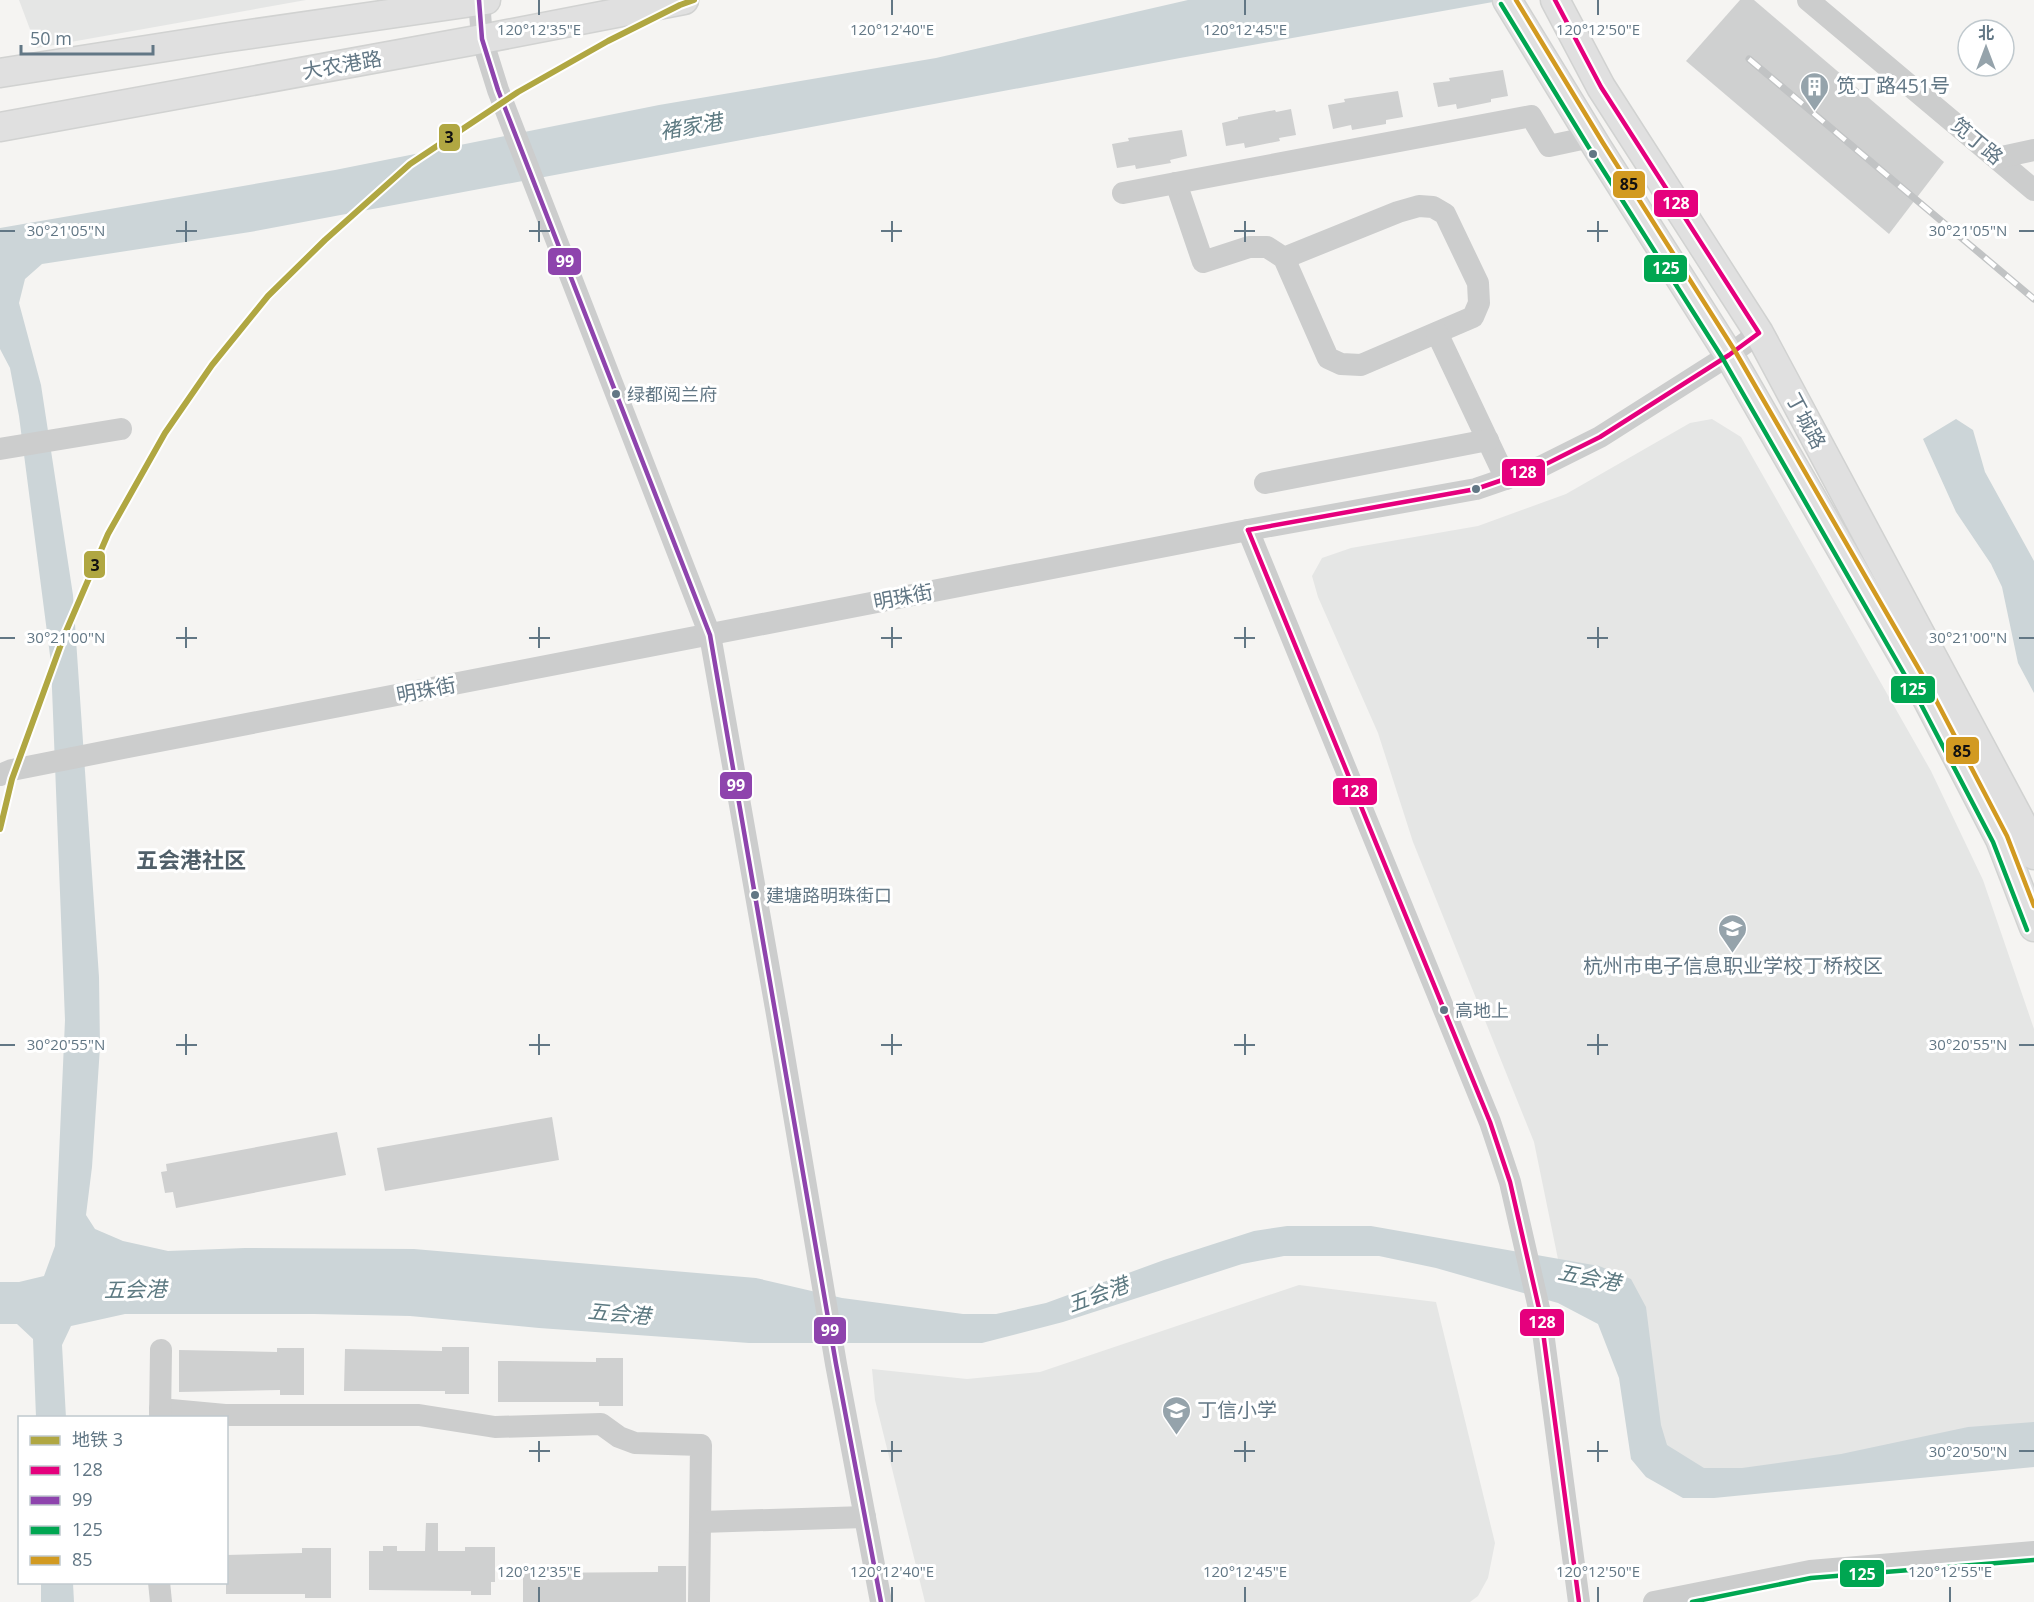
<svg xmlns="http://www.w3.org/2000/svg" width="2034" height="1602" font-family="'Open Sans','Noto Sans SC',sans-serif">
<style>
.built{fill:#e5e6e5}
.water{fill:#ccd5d8}
.building{fill:#cfd0d0}
.lines{fill:none;stroke-linecap:round;stroke-linejoin:round}
.major-casing{stroke:#d1d2d1;stroke-width:31}
.minor{stroke:#cccdcd;stroke-width:22}
.major{stroke:#e0e0e0;stroke-width:28}
.rail-casing{stroke:#c1c3c4;stroke-width:7}
.rail{stroke:#fff;stroke-width:4.5;stroke-dasharray:14;stroke-linecap:butt}
.bus-1-casing{stroke:#fff;stroke-width:9}
.bus-2-casing{stroke:#fff;stroke-width:9}
.bus-3-casing{stroke:#fff;stroke-width:9}
.bus-4-casing{stroke:#fff;stroke-width:9}
.bus-1{stroke:#e5007d;stroke-width:4.5}
.bus-2{stroke:#8e44ad;stroke-width:4.5}
.bus-3{stroke:#00a651;stroke-width:4.5}
.bus-4{stroke:#d29a21;stroke-width:4.5}
.metro-1-casing{stroke:#fff;stroke-width:10}
.metro-1{stroke:#b0a742;stroke-width:6}
.ticks{fill:none;stroke:#627785;stroke-width:2}
.bus-dot{fill:#627785;stroke:#fff;stroke-width:2}
.labels{text-anchor:middle;stroke-width:6;stroke-linejoin:round;paint-order:stroke}
.bus-label{font-size:18px;fill:#627785;stroke:#fff;text-anchor:start}
.street-label{font-size:20px;fill:#627785;stroke:#fff}
.poi-label{font-size:20px;fill:#627785;stroke:#fff;text-anchor:start}
.water-label{font-size:21px;font-style:italic;fill:#5d7a82;stroke:#fff}
.quarter-label{font-size:22px;font-weight:bold;fill:#505f69;stroke:#fff}
.ticks-label{font-size:15px;text-anchor:middle;fill:#627785;stroke:#fff;stroke-width:6;stroke-linejoin:round;paint-order:stroke}
.line-badge{stroke:#fff;stroke-width:2}
.badge-label{font-size:16px;text-anchor:middle;font-weight:bold;fill:#fff}
.pale-badge-label{font-size:16px;text-anchor:middle;font-weight:bold;fill:#111}
</style>
<rect width="100%" height="100%" fill="#f5f4f2"/>
<g class="built">
<path d="M19,0H306L37,48Z"/>
<path d="M1712,419L1741,437L1931,771L1983,880L2034,1029V1440L1677,1481L1642,1436L1633,1287L1559,1264L1534,1142L1413,842L1378,733L1318,597L1312,576L1322,558L1351,548L1478,526L1566,494L1690,423Z"/>
<path d="M1299,1285L1436,1302L1495,1543L1488,1578L1478,1596L1470,1602H925L875,1400L872,1369L967,1379L1040,1372Z"/>
</g>
<g class="water">
<path d="M1188,0H1504L1180,58L250,232L42,264L25,279L19,303L41,385L73,595L99,977L100,1047L92,1167L86,1215L95,1229L123,1241L168,1251L245,1248L414,1249L756,1278L842,1298L963,1314H996L1046,1303L1164,1260L1254,1231L1287,1226H1371L1599,1266L1631,1279L1646,1307L1661,1425L1667,1445L1704,1468H1742L1841,1454L1968,1427L2034,1422V1467L1714,1498H1683L1646,1477L1631,1459L1619,1378L1598,1324L1558,1303L1436,1268L1379,1256H1284L1242,1264L1063,1322L982,1343H749L539,1328L410,1316L314,1314H125L71,1326L62,1345L66,1418L36,1417L33,1339L17,1324H0V1282H19L44,1276L55,1246L65,1020L51,663L19,416L10,368L0,349V228L335,170L659,105L936,58Z"/>
<path d="M1956,419L1973,430L1985,472L2034,561V693L2018,663L2002,587L1991,564L1956,512L1923,439Z"/>
<path d="M41,1583H73L74,1602H41Z"/>
</g>
<g class="building">
<path d="M1740,0H1754L1944,162L1889,234L1686,61Z"/>
<path d="M1503,70L1508,96L1491,99V102L1457,109L1456,104L1438,107L1433,83L1450,81L1449,78Z"/>
<path d="M1398,91L1403,117L1386,120V124L1352,130L1351,125L1333,129L1328,105L1345,102L1344,99Z"/>
<path d="M1291,109L1296,135L1279,138L1280,141L1245,148L1244,143L1226,146L1222,123L1238,119V117L1275,110L1276,112Z"/>
<path d="M1182,130L1187,156L1170,160L1171,163L1136,169L1135,165L1117,168L1112,144L1129,141L1128,138Z"/>
<path d="M552,1117L559,1160L385,1191L377,1148Z"/>
<path d="M337,1132L346,1175L176,1208L173,1192L165,1193L161,1172L167,1171L166,1164Z"/>
<path d="M442,1347H469V1394H445V1391H344L345,1349L442,1351Z"/>
<path d="M277,1348H304V1395H280V1390L179,1392V1350L277,1352Z"/>
<path d="M596,1358H623V1406H599V1402H498V1361L596,1362Z"/>
<path d="M426,1523H438V1551H465V1547H495V1582H491V1595H471V1591L369,1590V1551H383V1546H397V1551H425Z"/>
<path d="M302,1548H331V1598H305V1594H226V1555L302,1553Z"/>
<path d="M658,1566H686V1602H523V1573L658,1572Z"/>
</g>
<g class="lines">
<defs>
<g id="major">
<path d="M1507,0L1597,147L1729,355L1921,687L2000,839L2034,927"/>
<path d="M1555,0L1601,87L1759,333L2021,822L2034,855"/>
<path d="M0,73L223,38L486,0"/>
<path d="M0,127L482,39L684,0"/>
</g>
</defs>
<use href="#major" class="major-casing"/>
<g class="minor">
<path d="M479,0L482,39L498,90L710,635L778,1020L836,1364L881,1602"/>
<path d="M1808,0L2034,190"/>
<path d="M1997,158L2034,150"/>
<path d="M1176,183L1203,262L1249,247H1267L1284,258L1328,358L1341,364L1361,365L1473,317L1479,303L1478,283L1445,214L1433,207L1419,206L1398,212L1284,258"/>
<path d="M1123,193L1531,116L1549,146L1591,137"/>
<path d="M1437,333L1506,479"/>
<path d="M0,449L121,429"/>
<path d="M1265,483L1488,440"/>
<path d="M1248,530L1490,1122L1510,1182L1541,1317L1579,1602"/>
<path d="M0,775L12,770L123,748L1248,530L1476,489L1540,467L1600,437L1729,355L1759,333"/>
<path d="M160,1409L225,1415H419L495,1427L601,1424L619,1437L635,1443L701,1445L699,1602"/>
<path d="M160,1418L161,1350"/>
<path d="M701,1522L865,1517"/>
<path d="M159,1582L161,1602"/>
<path d="M1654,1602L1810,1571L2034,1552"/>
</g>
<use href="#major" class="major"/>
<defs>
<path id="rail" d="M1749,59L2034,299"/>
</defs>
<use href="#rail" class="rail-casing"/>
<use href="#rail" class="rail"/>
<defs>
<g id="bus-1">
<path d="M1248,530L1490,1122L1510,1182L1541,1317L1579,1602"/>
<path d="M1248,530L1476,489L1540,467L1600,437L1729,355L1759,333L1601,87L1555,0"/>
</g>
<path id="bus-2" d="M479,0L482,39L498,90L710,635L836,1364L881,1602"/>
<g id="bus-3">
<path d="M1501,4L1591,151L1723,359L1914,691L1993,842L2027,930"/>
<path d="M1692,1602L1811,1578L2034,1560"/>
</g>
<path id="bus-4" d="M1516,0L1603,143L1735,351L1927,683L2007,836L2034,906"/>
</defs>
<use href="#bus-1" class="bus-1-casing"/>
<use href="#bus-2" class="bus-2-casing"/>
<use href="#bus-3" class="bus-3-casing"/>
<use href="#bus-4" class="bus-4-casing"/>
<use href="#bus-1" class="bus-1"/>
<use href="#bus-2" class="bus-2"/>
<use href="#bus-3" class="bus-3"/>
<use href="#bus-4" class="bus-4"/>
<defs>
<path id="metro-1" d="M0,829L12,779L64,636L108,534L165,433L212,365L268,296L325,240L410,164L518,92L608,41L680,5L694,0"/>
</defs>
<use href="#metro-1" class="metro-1-casing"/>
<use href="#metro-1" class="metro-1"/>
</g>
<path class="ticks" d="M539,0V15M892,0V15M1245,0V15M1598,0V15M186,221V242M539,221V242M892,221V242M1245,221V242M1598,221V242M0,231H15M176,231H197M529,231H550M881,231H902M1234,231H1255M1587,231H1608M2019,231H2034M186,627V648M539,627V648M892,627V648M1245,627V648M1598,627V648M0,638H15M176,638H197M529,638H550M881,638H902M1234,638H1255M1587,638H1608M2019,638H2034M186,1034V1055M539,1034V1055M892,1034V1055M1245,1034V1055M1598,1034V1055M0,1045H15M176,1045H197M529,1045H550M881,1045H902M1234,1045H1255M1587,1045H1608M2019,1045H2034M539,1441V1462M892,1441V1462M1245,1441V1462M1598,1441V1462M529,1451H550M881,1451H902M1234,1451H1255M1587,1451H1608M2019,1451H2034M539,1587V1602M892,1587V1602M1245,1587V1602M1598,1587V1602M1950,1587V1602"/>
<defs>
<symbol id="building-pin" viewBox="-11 -11 22 30"><path d="M0 17L-7.5 6A9.5 9.5 0 1 1 7.5 6Z" fill="#95a3ab" stroke="#fff"/><path d="M-4-6H4V6H1V3H-1V6H-4ZM-2.5-4.3h1.7v1.8h-1.7ZM.8-4.3h1.7v1.8H.8ZM-2.5-1h1.7V.8h-1.7ZM.8-1h1.7V.8H.8Z" fill="#fff"/></symbol>
<symbol id="school-pin" viewBox="-11 -11 22 30"><path d="M0 17L-7.5 6A9.5 9.5 0 1 1 7.5 6Z" fill="#95a3ab" stroke="#fff"/><path d="M0-5L7-2L0 1L-7-2ZM-4 1L0 2.5L4 1V4Q0 6-4 4Z" fill="#fff"/></symbol>
</defs>
<g fill-rule="evenodd">
<use href="#building-pin" x="1798" y="70" width="33" height="45"/>
<use href="#school-pin" x="1716" y="912" width="33" height="45"/>
<use href="#school-pin" x="1160" y="1394" width="33" height="45"/>
</g>
<g class="bus-dot">
<circle cx="1593" cy="154" r="5"/>
<circle cx="616" cy="394" r="5"/>
<circle cx="1476" cy="489" r="5"/>
<circle cx="755" cy="895" r="5"/>
<circle cx="1444" cy="1010" r="5"/>
</g>
<g class="labels">
<g class="bus-label">
<text x="627" y="401">绿都阅兰府</text>
<text x="766" y="902">建塘路明珠街口</text>
<text x="1455" y="1017">高地上</text>
</g>
<g class="street-label">
<text transform="translate(342 65) rotate(-10)" y="7">大农港路</text>
<text transform="translate(1977 141) rotate(40)" y="7">笕丁路</text>
<text transform="translate(1806 421) rotate(62)" y="7">丁城路</text>
<text transform="translate(903 597) rotate(-11)" y="7">明珠街</text>
<text transform="translate(426 690) rotate(-11)" y="7">明珠街</text>
</g>
<g class="poi-label">
<text x="1836" y="93">笕丁路451号</text>
<text x="1733" y="973" text-anchor="middle">杭州市电子信息职业学校丁桥校区</text>
<text x="1197" y="1417">丁信小学</text>
</g>
<g class="water-label">
<text transform="translate(691 127) rotate(-10)" y="7">褚家港</text>
<text transform="translate(1589 1278) rotate(11)" y="7">五会港</text>
<text transform="translate(135 1290) rotate(-1)" y="7">五会港</text>
<text transform="translate(1098 1295) rotate(-20)" y="7">五会港</text>
<text transform="translate(619 1314) rotate(5)" y="7">五会港</text>
</g>
<g class="quarter-label">
<text x="191" y="868">五会港社区</text>
</g>
</g>
<g class="ticks-label">
<text x="539" y="35">120°12'35"E</text>
<text x="892" y="35">120°12'40"E</text>
<text x="1245" y="35">120°12'45"E</text>
<text x="1598" y="35">120°12'50"E</text>
<text x="66" y="236">30°21'05"N</text>
<text x="1968" y="236">30°21'05"N</text>
<text x="66" y="643">30°21'00"N</text>
<text x="1968" y="643">30°21'00"N</text>
<text x="66" y="1050">30°20'55"N</text>
<text x="1968" y="1050">30°20'55"N</text>
<text x="1968" y="1457">30°20'50"N</text>
<text x="539" y="1577">120°12'35"E</text>
<text x="892" y="1577">120°12'40"E</text>
<text x="1245" y="1577">120°12'45"E</text>
<text x="1598" y="1577">120°12'50"E</text>
<text x="1950" y="1577">120°12'55"E</text>
</g>
<g class="line-badge">
<rect x="438" y="123" width="23" height="29" rx="6" fill="#b0a742"/>
<rect x="1612" y="170" width="34" height="29" rx="6" fill="#d29a21"/>
<rect x="1653" y="189" width="46" height="29" rx="6" fill="#e5007d"/>
<rect x="547" y="247" width="35" height="29" rx="6" fill="#8e44ad"/>
<rect x="1643" y="254" width="45" height="29" rx="6" fill="#00a651"/>
<rect x="1501" y="458" width="45" height="29" rx="6" fill="#e5007d"/>
<rect x="83" y="550" width="23" height="29" rx="6" fill="#b0a742"/>
<rect x="1890" y="675" width="46" height="29" rx="6" fill="#00a651"/>
<rect x="1945" y="736" width="35" height="29" rx="6" fill="#d29a21"/>
<rect x="719" y="771" width="34" height="29" rx="6" fill="#8e44ad"/>
<rect x="1332" y="777" width="46" height="29" rx="6" fill="#e5007d"/>
<rect x="1519" y="1308" width="46" height="29" rx="6" fill="#e5007d"/>
<rect x="813" y="1316" width="34" height="29" rx="6" fill="#8e44ad"/>
<rect x="1839" y="1559" width="46" height="29" rx="6" fill="#00a651"/>
</g>
<g class="badge-label">
<text x="1676" y="209">128</text>
<text x="565" y="267">99</text>
<text x="1666" y="274">125</text>
<text x="1523" y="478">128</text>
<text x="1913" y="695">125</text>
<text x="736" y="791">99</text>
<text x="1355" y="797">128</text>
<text x="1542" y="1328">128</text>
<text x="830" y="1336">99</text>
<text x="1862" y="1580">125</text>
</g>
<g class="pale-badge-label">
<text x="449" y="143">3</text>
<text x="1629" y="190">85</text>
<text x="95" y="571">3</text>
<text x="1962" y="757">85</text>
</g>
<rect x="18" y="1416" width="210" height="168" fill="#ffffff" stroke="#c0c9ce" stroke-width="1.5"/>
<rect x="30" y="1436" width="30" height="9" fill="#b0a742" stroke="#c0c9ce" stroke-width="1.5"/>
<text x="72" y="1446" font-size="18" fill="#627785">地铁 3</text>
<rect x="30" y="1466" width="30" height="9" fill="#e5007d" stroke="#c0c9ce" stroke-width="1.5"/>
<text x="72" y="1476" font-size="18" fill="#627785">128</text>
<rect x="30" y="1496" width="30" height="9" fill="#8e44ad" stroke="#c0c9ce" stroke-width="1.5"/>
<text x="72" y="1506" font-size="18" fill="#627785">99</text>
<rect x="30" y="1526" width="30" height="9" fill="#00a651" stroke="#c0c9ce" stroke-width="1.5"/>
<text x="72" y="1536" font-size="18" fill="#627785">125</text>
<rect x="30" y="1556" width="30" height="9" fill="#d29a21" stroke="#c0c9ce" stroke-width="1.5"/>
<text x="72" y="1566" font-size="18" fill="#627785">85</text>
<g transform="translate(1986 48)"><circle r="28" fill="#ffffff" stroke="#c0c9ce" stroke-width="1.5"/>
<path d="M0-4.5L10 22L0 15L-10 22Z" fill="#95a3ab"/>
<text y="-9" font-size="16" font-weight="bold" text-anchor="middle" fill="#627785">北</text>
</g>
<path d="M21 45v9h132v-9" fill="none" stroke="#627785" stroke-width="3"/>
<text x="30" y="45" font-size="18" fill="#627785" stroke="#ffffff" stroke-width="4.5" paint-order="stroke">50 m</text>
</svg>
